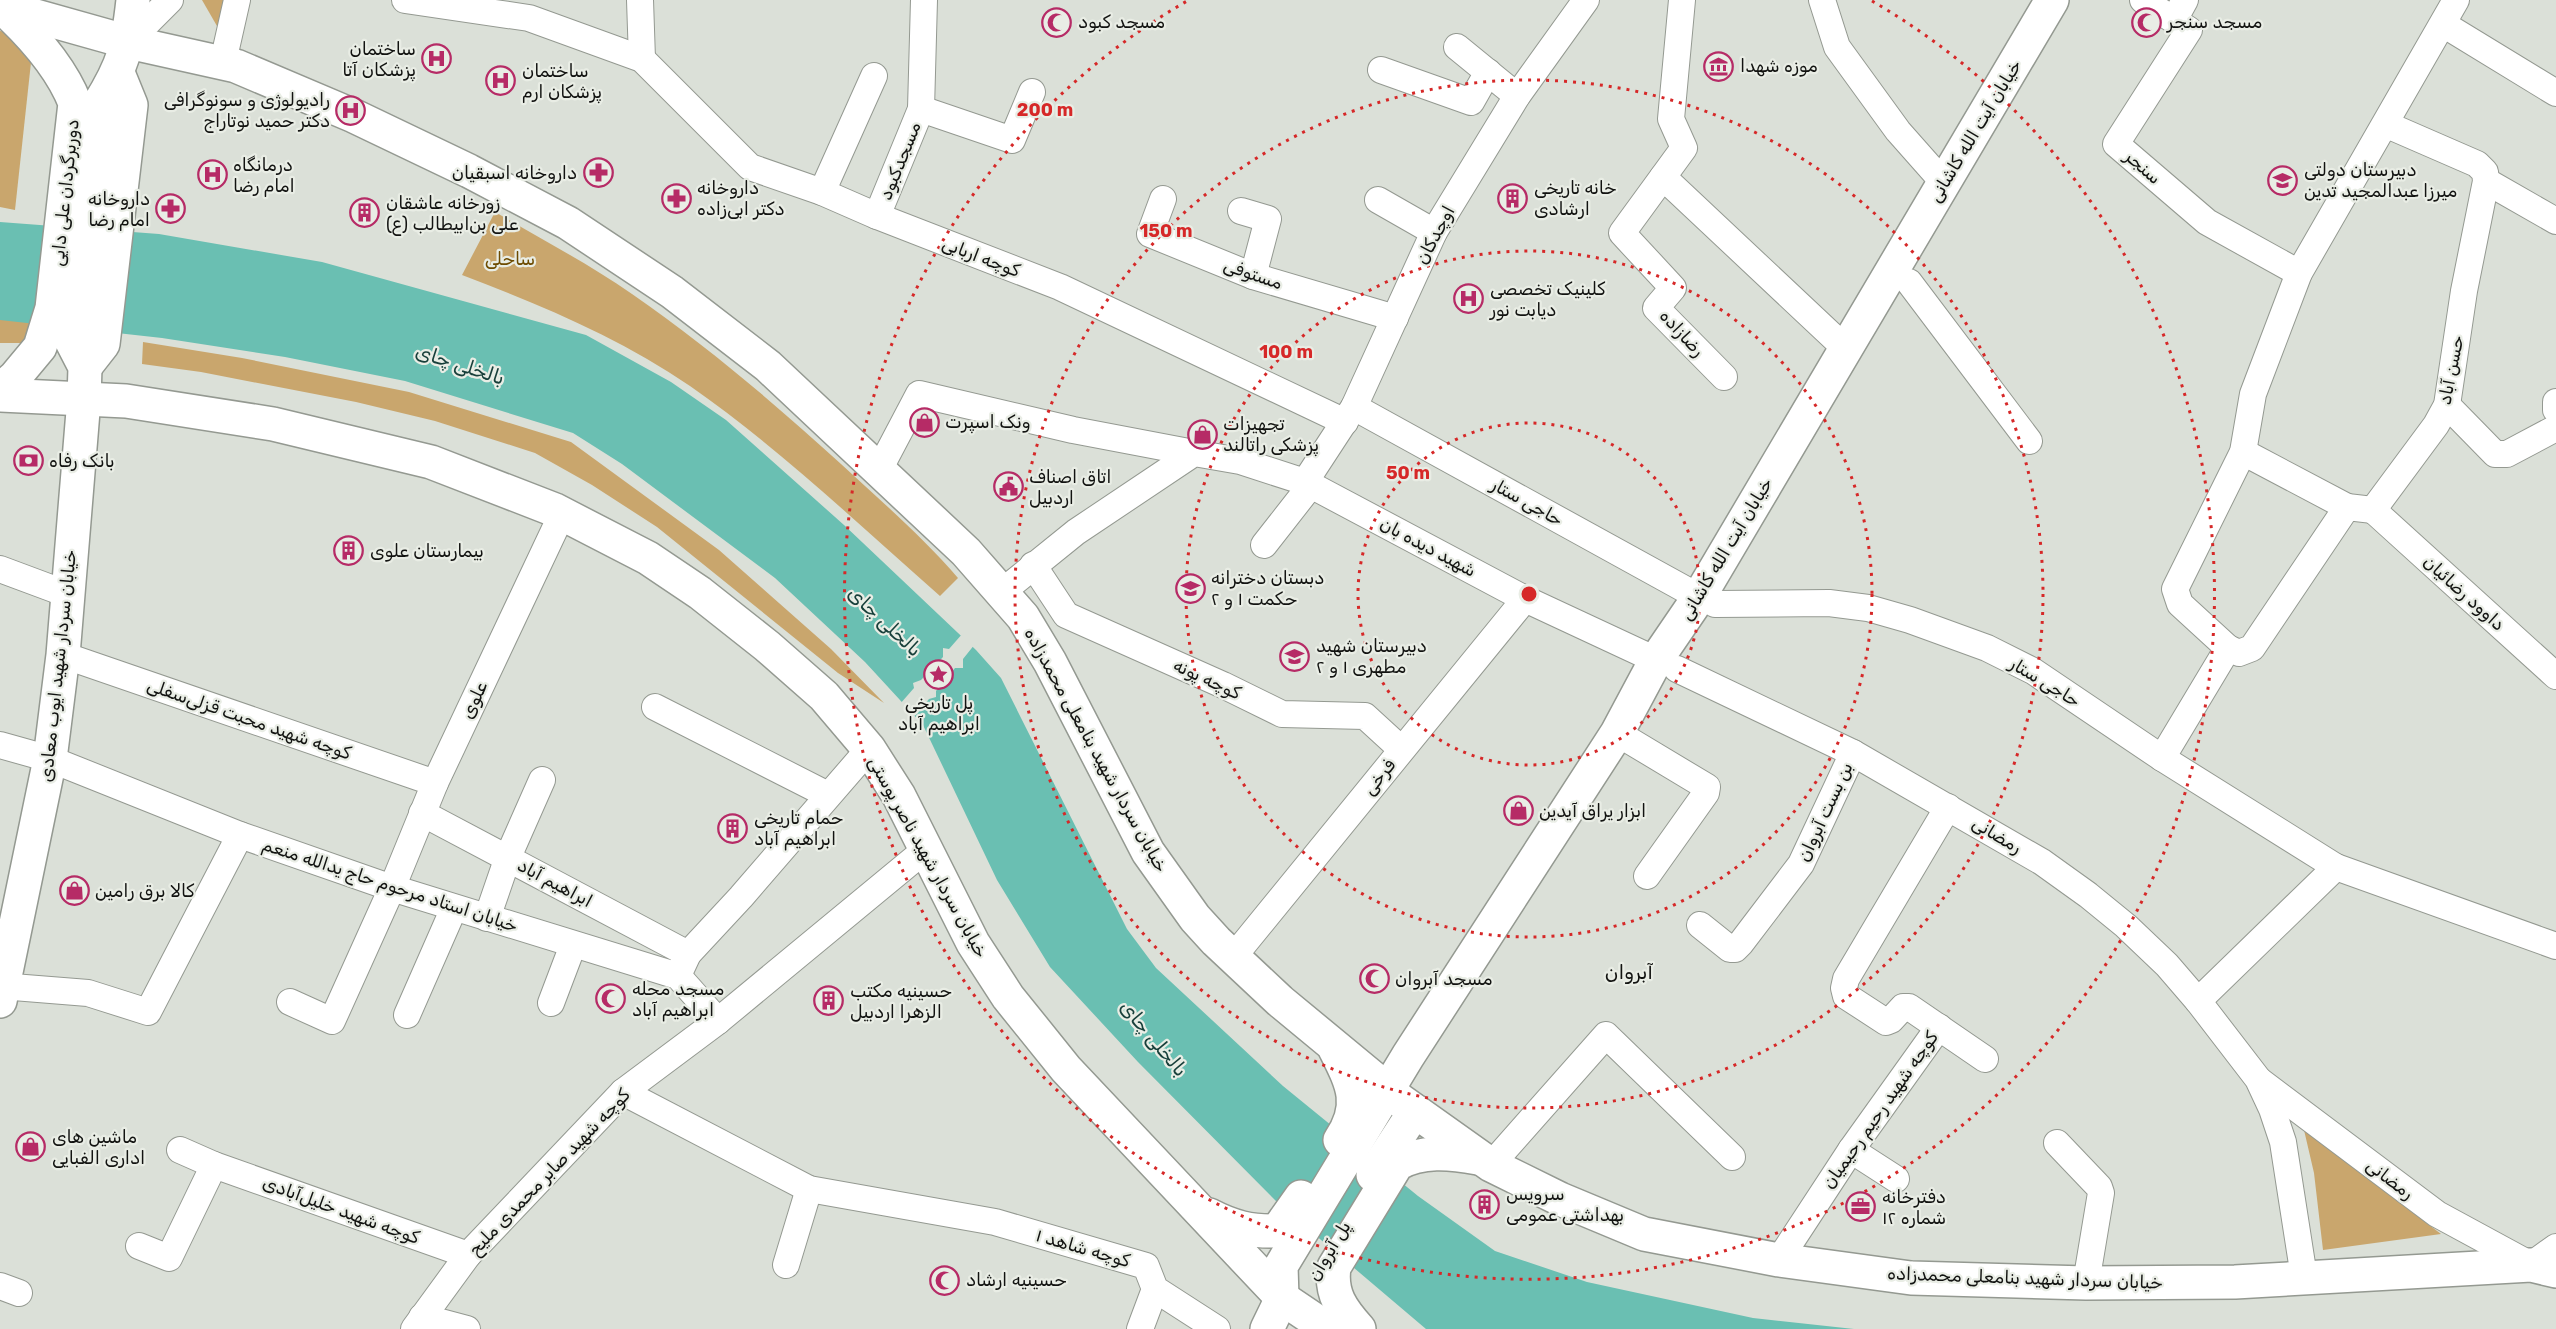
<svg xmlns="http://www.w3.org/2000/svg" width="2556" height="1329" font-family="Rubik,'Noto Naskh Arabic',sans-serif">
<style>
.green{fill:#c9a66d}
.water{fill:#6abfb2}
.pier{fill:#dbe0d8}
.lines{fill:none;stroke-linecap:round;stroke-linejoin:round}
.minor-casing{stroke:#949991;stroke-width:28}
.major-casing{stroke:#949991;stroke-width:36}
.minor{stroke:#fff;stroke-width:26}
.major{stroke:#fff;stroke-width:33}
.ring{fill:none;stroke:#d62828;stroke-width:3;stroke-dasharray:3 6}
.labels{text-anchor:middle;stroke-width:4.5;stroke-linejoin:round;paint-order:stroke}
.poi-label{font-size:18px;fill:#121311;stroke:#e9ede5;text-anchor:start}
.street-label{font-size:18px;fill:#121311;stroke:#e9ede5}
.park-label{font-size:18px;fill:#6d4b00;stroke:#e9ede5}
.water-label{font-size:20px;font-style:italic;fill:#173f3a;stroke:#e9ede5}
.neighbourhood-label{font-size:20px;fill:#121311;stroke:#e9ede5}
.centre{fill:#d62828;stroke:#e9ede5;stroke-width:3}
.ring-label{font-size:18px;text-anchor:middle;font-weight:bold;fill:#d62828;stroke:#e9ede5;stroke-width:4.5;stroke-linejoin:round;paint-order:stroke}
</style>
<rect width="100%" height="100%" fill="#dbe0d8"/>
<g class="green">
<path d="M202,0H230L221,33Z"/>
<path d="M0,31L13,33L33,44L15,210L0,207Z"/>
<path d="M495,212C541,239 589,264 632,294C706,345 775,404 841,464C881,501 923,537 958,578L940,596C858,524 779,448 690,386C620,338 541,305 462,275Z"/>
<path d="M0,315L44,317L42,343H0Z"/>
<path d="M143,342L242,358L409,392L571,442L719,550L831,649L884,703L838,673L657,527L592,485L535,453L435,421L356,402L201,372L142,364Z"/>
<path d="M2304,1130L2441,1234L2323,1250L2314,1173Z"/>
</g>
<path class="water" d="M0,222L159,234L322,262L586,335L671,382L726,420L844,525L976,650L1001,678L1127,929L1156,968L1283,1086L1418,1196L1495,1251L1587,1282L1753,1318L1854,1329H1426L1281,1206L1138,1062L1050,967L997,880L923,725L865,662L775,578L622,464L573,433L405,381L285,357L162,338L0,320Z"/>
<path class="pier" d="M963,633L975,644L963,659V668H955L936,691V697L929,699L913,718L900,704L914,688L913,683L921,680L943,657V648L949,649Z"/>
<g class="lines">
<defs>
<g id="minor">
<path d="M405,0L529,18L642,59L750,167L822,192L877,216L1060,287L1345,422"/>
<path d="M640,0L642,59"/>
<path d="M1682,0L1671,119L1684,148L1622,233L1673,288L1656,308L1724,377"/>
<path d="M1822,0L1837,47L1898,131L1944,183"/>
<path d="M2143,0L2189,30L2116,144L2207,222L2299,273"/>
<path d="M2174,20L2185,0"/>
<path d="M2443,24L2556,93"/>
<path d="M128,42L170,0"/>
<path d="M1457,47L1517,96"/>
<path d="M223,62L237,0"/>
<path d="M1381,70L1471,102L1488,72"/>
<path d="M921,109L924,0"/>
<path d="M2385,124L2477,164L2485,172L2486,181L2464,291L2447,405L2436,425L2373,510L2347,507L2252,648L2239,653L2228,648L2180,604L2175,589L2243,452L2253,394L2299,273L2456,0"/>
<path d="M1663,177L1845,348"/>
<path d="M2486,181L2556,221"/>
<path d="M822,192L874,76"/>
<path d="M1163,199L1150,234L1253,276L1395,318"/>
<path d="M1378,200L1434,232"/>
<path d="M1241,211L1268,219L1253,276"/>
<path d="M877,216L921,109L1012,140L1032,92"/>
<path d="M1909,282L2029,441"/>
<path d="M2556,402V410"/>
<path d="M2447,405L2495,454H2507L2556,428"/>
<path d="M1354,407L1699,597"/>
<path d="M2243,452L2347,507"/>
<path d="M879,470L919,394L1073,430L1194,453"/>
<path d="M1305,482L1354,407L1434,232L1517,96L1586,0"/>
<path d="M2373,510L2556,676"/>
<path d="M1264,545L1311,485"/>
<path d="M1033,565L1066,615L1223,685L1282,714L1365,716L1401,749"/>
<path d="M0,569L67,594"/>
<path d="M1003,591L1076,532L1194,453L1240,461L1305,482L1525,599L1656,660"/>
<path d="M1715,604L1829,603L1868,608L1910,620L1987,648L2033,671L2162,758L2336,867L2556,946"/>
<path d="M63,655L435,783"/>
<path d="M1677,669L1853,753L2042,862L2088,895L2126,926L2167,965L2198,1001L2258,1079L2272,1109L2283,1142L2304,1277"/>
<path d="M655,707L828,795"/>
<path d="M1617,733L1707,787L1706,793L1647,876"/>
<path d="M0,745L50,759L240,835L392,888L678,976L718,1021"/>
<path d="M2162,758L2228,648"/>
<path d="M1948,807L1846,979L1844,988L1846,996L1886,1022L1891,1020L1903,1007H1909L1985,1059"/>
<path d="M422,813L688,954"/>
<path d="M487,918L508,857L542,780"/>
<path d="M1700,925L1730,949H1735L1741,943L1801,864L1853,753"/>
<path d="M1234,956L1525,599"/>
<path d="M681,969L688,954L741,897L869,749"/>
<path d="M0,986L88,993L148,1012L240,835"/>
<path d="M2198,1001L2336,867"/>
<path d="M290,1002L332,1021L392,888L435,783L562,514"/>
<path d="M551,1003L573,945"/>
<path d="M407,1015L454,908"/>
<path d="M2260,1081L2437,1214L2531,1265L2556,1247"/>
<path d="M623,1092L809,1189L995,1222L1146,1266L1155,1289L1217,1329"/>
<path d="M2057,1143L2099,1187L2101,1193L2086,1283"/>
<path d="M180,1150L214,1165L468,1255"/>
<path d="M1851,1150L1896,1179"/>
<path d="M1491,1165L1606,1035L1732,1157"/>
<path d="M139,1246L169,1258L214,1165"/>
<path d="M1779,1260L1851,1150L1939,1027"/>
<path d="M786,1265L809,1189"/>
<path d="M0,1286L19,1293"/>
<path d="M422,1317L467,1329"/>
<path d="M414,1329L468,1255L623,1092L718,1021L925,850"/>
<path d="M1140,1329L1155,1289"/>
</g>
<g id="major">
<path d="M0,6L128,42L236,66L354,116L469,171L568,223L672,292L768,366L966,552L1023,617L1050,662L1148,852L1195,918L1216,941L1280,1001L1401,1101L1491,1165L1560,1199L1644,1234L1779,1260L1911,1278L2086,1283L2235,1282L2531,1265L2556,1271"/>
<path d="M85,367L103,344L131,105L118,73"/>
<path d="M0,390L15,377L40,347L52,308L75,103C61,67 32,35 4,9"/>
<path d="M0,395L126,401L273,424L431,462L555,510L648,558L700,593L767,646L824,696L869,749L899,796L973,943L1008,997L1066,1069L1282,1298L1328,1329"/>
<path d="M0,1001L50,759L63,655L84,399L85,367L71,340L99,104C124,64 128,46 133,0"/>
<path d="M1335,1049C1352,1083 1364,1105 1340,1140"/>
<path d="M1373,1175L1415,1111"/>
<path d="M1209,1215C1232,1227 1251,1232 1277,1231L1301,1197"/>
<path d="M1267,1329L1282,1298L1281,1266L1408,1056L1617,733L1656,660L1699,597L2052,0"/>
<path d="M1359,1329C1342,1310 1330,1294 1334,1267L1397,1164C1422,1150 1450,1153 1478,1158"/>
</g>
</defs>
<use href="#minor" class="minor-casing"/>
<use href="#major" class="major-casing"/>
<use href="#minor" class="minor"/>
<use href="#major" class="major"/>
</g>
<g class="ring">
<circle cx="1529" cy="594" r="171"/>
<circle cx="1529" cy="594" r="343"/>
<circle cx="1529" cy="594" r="514"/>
<path d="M1872 1A685 685 0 1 1 1187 1"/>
</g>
<defs>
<symbol id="mosque-ring" viewBox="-11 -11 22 22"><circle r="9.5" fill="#e9ede5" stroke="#b62b66" stroke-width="1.5"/><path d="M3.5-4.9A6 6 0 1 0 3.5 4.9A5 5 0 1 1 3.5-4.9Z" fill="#b62b66"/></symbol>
<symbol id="hospital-ring" viewBox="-11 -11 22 22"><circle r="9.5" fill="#e9ede5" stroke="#b62b66" stroke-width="1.5"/><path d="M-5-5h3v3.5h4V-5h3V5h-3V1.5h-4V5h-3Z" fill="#b62b66"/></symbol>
<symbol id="museum-ring" viewBox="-11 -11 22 22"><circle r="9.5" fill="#e9ede5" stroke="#b62b66" stroke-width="1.5"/><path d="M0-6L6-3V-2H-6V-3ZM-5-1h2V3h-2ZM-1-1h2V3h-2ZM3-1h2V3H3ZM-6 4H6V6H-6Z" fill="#b62b66"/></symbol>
<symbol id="pharmacy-ring" viewBox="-11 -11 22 22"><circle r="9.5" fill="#e9ede5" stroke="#b62b66" stroke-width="1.5"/><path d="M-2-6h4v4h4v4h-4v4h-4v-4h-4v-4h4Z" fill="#b62b66"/></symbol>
<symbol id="school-ring" viewBox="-11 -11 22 22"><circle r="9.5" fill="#e9ede5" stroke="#b62b66" stroke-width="1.5"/><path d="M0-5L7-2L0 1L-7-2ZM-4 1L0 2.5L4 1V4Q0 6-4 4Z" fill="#b62b66"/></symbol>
<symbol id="building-ring" viewBox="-11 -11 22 22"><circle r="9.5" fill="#e9ede5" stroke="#b62b66" stroke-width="1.5"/><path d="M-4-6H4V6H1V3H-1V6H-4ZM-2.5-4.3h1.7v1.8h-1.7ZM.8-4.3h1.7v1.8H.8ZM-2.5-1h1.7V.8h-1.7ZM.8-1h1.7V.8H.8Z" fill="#b62b66"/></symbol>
<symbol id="shop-ring" viewBox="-11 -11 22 22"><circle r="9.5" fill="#e9ede5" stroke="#b62b66" stroke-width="1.5"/><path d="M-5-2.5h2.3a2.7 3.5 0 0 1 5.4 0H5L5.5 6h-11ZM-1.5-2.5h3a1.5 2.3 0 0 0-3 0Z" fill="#b62b66"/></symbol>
<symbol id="bank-ring" viewBox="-11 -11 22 22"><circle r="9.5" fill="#e9ede5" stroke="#b62b66" stroke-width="1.5"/><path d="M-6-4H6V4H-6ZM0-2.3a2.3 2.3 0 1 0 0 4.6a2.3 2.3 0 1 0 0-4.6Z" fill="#b62b66"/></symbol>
<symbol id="civic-ring" viewBox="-11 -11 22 22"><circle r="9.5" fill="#e9ede5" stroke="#b62b66" stroke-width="1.5"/><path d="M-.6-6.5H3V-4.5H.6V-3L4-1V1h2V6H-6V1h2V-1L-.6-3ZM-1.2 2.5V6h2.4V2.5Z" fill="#b62b66"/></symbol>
<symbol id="sight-ring" viewBox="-11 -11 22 22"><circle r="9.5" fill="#e9ede5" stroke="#b62b66" stroke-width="1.5"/><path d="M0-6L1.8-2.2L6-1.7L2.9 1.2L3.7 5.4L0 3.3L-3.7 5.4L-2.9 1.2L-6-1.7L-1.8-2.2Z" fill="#b62b66"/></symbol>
<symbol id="office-ring" viewBox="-11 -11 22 22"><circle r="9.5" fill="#e9ede5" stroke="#b62b66" stroke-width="1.5"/><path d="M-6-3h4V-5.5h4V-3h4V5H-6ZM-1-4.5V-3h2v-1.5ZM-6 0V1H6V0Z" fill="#b62b66"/></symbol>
</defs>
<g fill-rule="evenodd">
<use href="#mosque-ring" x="1040" y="6" width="33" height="33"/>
<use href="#mosque-ring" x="2130" y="6" width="33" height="33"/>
<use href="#hospital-ring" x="420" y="42" width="33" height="33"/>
<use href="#museum-ring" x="1702" y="50" width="33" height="33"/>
<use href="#hospital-ring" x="484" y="64" width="33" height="33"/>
<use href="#hospital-ring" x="334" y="94" width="33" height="33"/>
<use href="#pharmacy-ring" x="582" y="156" width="33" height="33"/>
<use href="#hospital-ring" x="196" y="158" width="33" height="33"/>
<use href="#school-ring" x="2266" y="164" width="33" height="33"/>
<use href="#pharmacy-ring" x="660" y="182" width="33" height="33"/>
<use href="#building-ring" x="1496" y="182" width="33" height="33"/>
<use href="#pharmacy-ring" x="154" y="192" width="33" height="33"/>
<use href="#building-ring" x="348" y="196" width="33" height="33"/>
<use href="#hospital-ring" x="1452" y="282" width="33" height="33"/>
<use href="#shop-ring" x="908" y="406" width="33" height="33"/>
<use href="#shop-ring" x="1186" y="418" width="33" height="33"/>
<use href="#bank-ring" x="12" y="444" width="33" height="33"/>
<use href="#civic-ring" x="992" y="470" width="33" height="33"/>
<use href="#building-ring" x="332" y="534" width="33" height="33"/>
<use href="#school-ring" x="1174" y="572" width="33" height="33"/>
<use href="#school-ring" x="1278" y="640" width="33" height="33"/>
<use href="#sight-ring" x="922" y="658" width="33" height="33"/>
<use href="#shop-ring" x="1502" y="794" width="33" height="33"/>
<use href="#building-ring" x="716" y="812" width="33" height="33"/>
<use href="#shop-ring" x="58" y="874" width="33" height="33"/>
<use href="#mosque-ring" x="1358" y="962" width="33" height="33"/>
<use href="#mosque-ring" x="594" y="982" width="33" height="33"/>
<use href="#building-ring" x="812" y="984" width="33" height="33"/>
<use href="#shop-ring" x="14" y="1130" width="33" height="33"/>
<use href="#building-ring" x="1468" y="1188" width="33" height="33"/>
<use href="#office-ring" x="1844" y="1190" width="33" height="33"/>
<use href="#mosque-ring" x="928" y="1264" width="33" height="33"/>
</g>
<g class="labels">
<g class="poi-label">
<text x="1078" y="28">مسجد کبود</text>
<text x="2167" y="28">مسجد سنجر</text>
<text x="416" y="55" text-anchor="end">ساختمان<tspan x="416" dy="21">پزشکان آتا</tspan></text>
<text x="1740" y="72">موزه شهدا</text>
<text x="522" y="77">ساختمان<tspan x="522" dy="21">پزشکان ارم</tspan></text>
<text x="330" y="106" text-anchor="end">رادیولوژی و سونوگرافی<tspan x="330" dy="21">دکتر حمید نوتاراج</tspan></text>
<text x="233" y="171">درمانگاه<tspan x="233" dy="21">امام رضا</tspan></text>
<text x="2304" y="176">دبیرستان دولتی<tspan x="2304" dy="21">میرزا عبدالمجید تدین</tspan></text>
<text x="577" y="179" text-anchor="end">داروخانه اسبقیان</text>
<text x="697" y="194">داروخانه<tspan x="697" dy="21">دکتر ابی‌زاده</tspan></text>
<text x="1534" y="194">خانه تاریخی<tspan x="1534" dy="21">ارشادی</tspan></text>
<text x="150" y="205" text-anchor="end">داروخانه<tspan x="150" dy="21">امام رضا</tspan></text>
<text x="386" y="209">زورخانه عاشقان<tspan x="386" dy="21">علی بن‌ابیطالب (ع)</tspan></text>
<text x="1490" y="295">کلینیک تخصصی<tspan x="1490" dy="21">دیابت نور</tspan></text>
<text x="945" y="428">ونک اسپرت</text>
<text x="1223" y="430">تجهیزات<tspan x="1223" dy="21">پزشکی راتالند</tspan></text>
<text x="49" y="467">بانک رفاه</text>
<text x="1029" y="483">اتاق اصناف<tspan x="1029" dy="21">اردبیل</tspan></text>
<text x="370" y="557">بیمارستان علوی</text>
<text x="1211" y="584">دبستان دخترانه<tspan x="1211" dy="21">حکمت ۱ و ۲</tspan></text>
<text x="1316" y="652">دبیرستان شهید<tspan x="1316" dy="21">مطهری ۱ و ۲</tspan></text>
<text x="939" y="709" text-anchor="middle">پل تاریخی<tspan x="939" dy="21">ابراهیم آباد</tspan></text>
<text x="1539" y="817">ابزار یراق آیدین</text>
<text x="754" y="824">حمام تاریخی<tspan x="754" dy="21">ابراهیم آباد</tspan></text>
<text x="95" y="897">کالا برق رامین</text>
<text x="1395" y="985">مسجد آبروان</text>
<text x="632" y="995">مسجد محله<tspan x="632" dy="21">ابراهیم آباد</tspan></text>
<text x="850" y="997">حسینیه مکتب<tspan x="850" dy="21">الزهرا اردبیل</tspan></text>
<text x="52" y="1143">ماشین های<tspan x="52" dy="21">اداری الفبایی</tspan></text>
<text x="1506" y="1200">سرویس<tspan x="1506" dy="21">بهداشتی عمومی</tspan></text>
<text x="1882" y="1203">دفترخانه<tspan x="1882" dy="21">شماره ۱۲</tspan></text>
<text x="966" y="1286">حسینیه ارشاد</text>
</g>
<g class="street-label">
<text transform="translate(1975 131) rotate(-59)" y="6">خیابان آیت الله کاشانی</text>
<text transform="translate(900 161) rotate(-68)" y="6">مسجدکبود</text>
<text transform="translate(2143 167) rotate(41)" y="6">سنجر</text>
<text transform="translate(65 193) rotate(-84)" y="6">دوربرگردان علی دایی</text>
<text transform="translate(1435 235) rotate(-62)" y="6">اوچدکان</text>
<text transform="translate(981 257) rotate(21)" y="6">کوچه اربابی</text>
<text transform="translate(1253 274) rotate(19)" y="6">مستوفی</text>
<text transform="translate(1682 333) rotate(47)" y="6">رضازاده</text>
<text transform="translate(2451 370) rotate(-79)" y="6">حسن آباد</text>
<text transform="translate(1527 502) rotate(29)" y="6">حاجی ستار</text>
<text transform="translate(1428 547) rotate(28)" y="6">شهید دیده بان</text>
<text transform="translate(1726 549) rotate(-59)" y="6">خیابان آیت الله کاشانی</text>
<text transform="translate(2464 593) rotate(42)" y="6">داوود رضائیان</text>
<text transform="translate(58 666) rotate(-84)" y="6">خیابان سردار شهید ایوب معادی</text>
<text transform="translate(1207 679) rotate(25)" y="6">کوچه پونه</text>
<text transform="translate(2045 682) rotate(31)" y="6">حاجی ستار</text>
<text transform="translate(474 700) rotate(-65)" y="6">علوی</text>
<text transform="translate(249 719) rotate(19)" y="6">کوچه شهید محبت قزلی‌سفلی</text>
<text transform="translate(1096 750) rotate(61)" y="6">خیابان سردار شهید بنامعلی محمدزاده</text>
<text transform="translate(1379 777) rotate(-51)" y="6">فرخی</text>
<text transform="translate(1825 812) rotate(-65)" y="6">بن بست آبروان</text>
<text transform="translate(1997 835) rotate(31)" y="6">رمضانی</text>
<text transform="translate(928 857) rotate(61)" y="6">خیابان سردار شهید ناصر پوستی</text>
<text transform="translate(555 883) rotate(28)" y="6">ابراهیم آباد</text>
<text transform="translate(390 885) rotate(18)" y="6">خیابان استاد مرحوم حاج یدالله منعم</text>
<text transform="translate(1880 1110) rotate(-55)" y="6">کوچه شهید رحیم رحیمیان</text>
<text transform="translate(549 1172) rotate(-46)" y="6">کوچه شهید صابر محمدی ملیح</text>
<text transform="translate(2390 1179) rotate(37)" y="6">رمضانی</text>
<text transform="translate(341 1210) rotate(20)" y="6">کوچه شهید خلیل‌آبادی</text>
<text transform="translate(1083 1248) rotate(16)" y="6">کوچه شاهد ۱</text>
<text transform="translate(1329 1251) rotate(-59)" y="6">پل آبروان</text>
<text transform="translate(2025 1278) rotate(2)" y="6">خیابان سردار شهید بنامعلی محمدزاده</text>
</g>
<g class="park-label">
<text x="510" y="265">ساحلی</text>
</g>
<g class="water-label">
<text transform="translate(460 364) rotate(18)" y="7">بالخلی چای</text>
<text transform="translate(885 621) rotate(43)" y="7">بالخلی چای</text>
<text transform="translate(1154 1038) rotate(50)" y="7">بالخلی چای</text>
</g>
<g class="neighbourhood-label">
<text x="1629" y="979">آبروان</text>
</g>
</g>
<circle cx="1529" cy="594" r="9" class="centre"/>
<g class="ring-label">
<text x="1045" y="116">200 m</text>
<text x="1166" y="237">150 m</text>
<text x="1286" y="358">100 m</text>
<text x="1408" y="479">50 m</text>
</g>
</svg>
